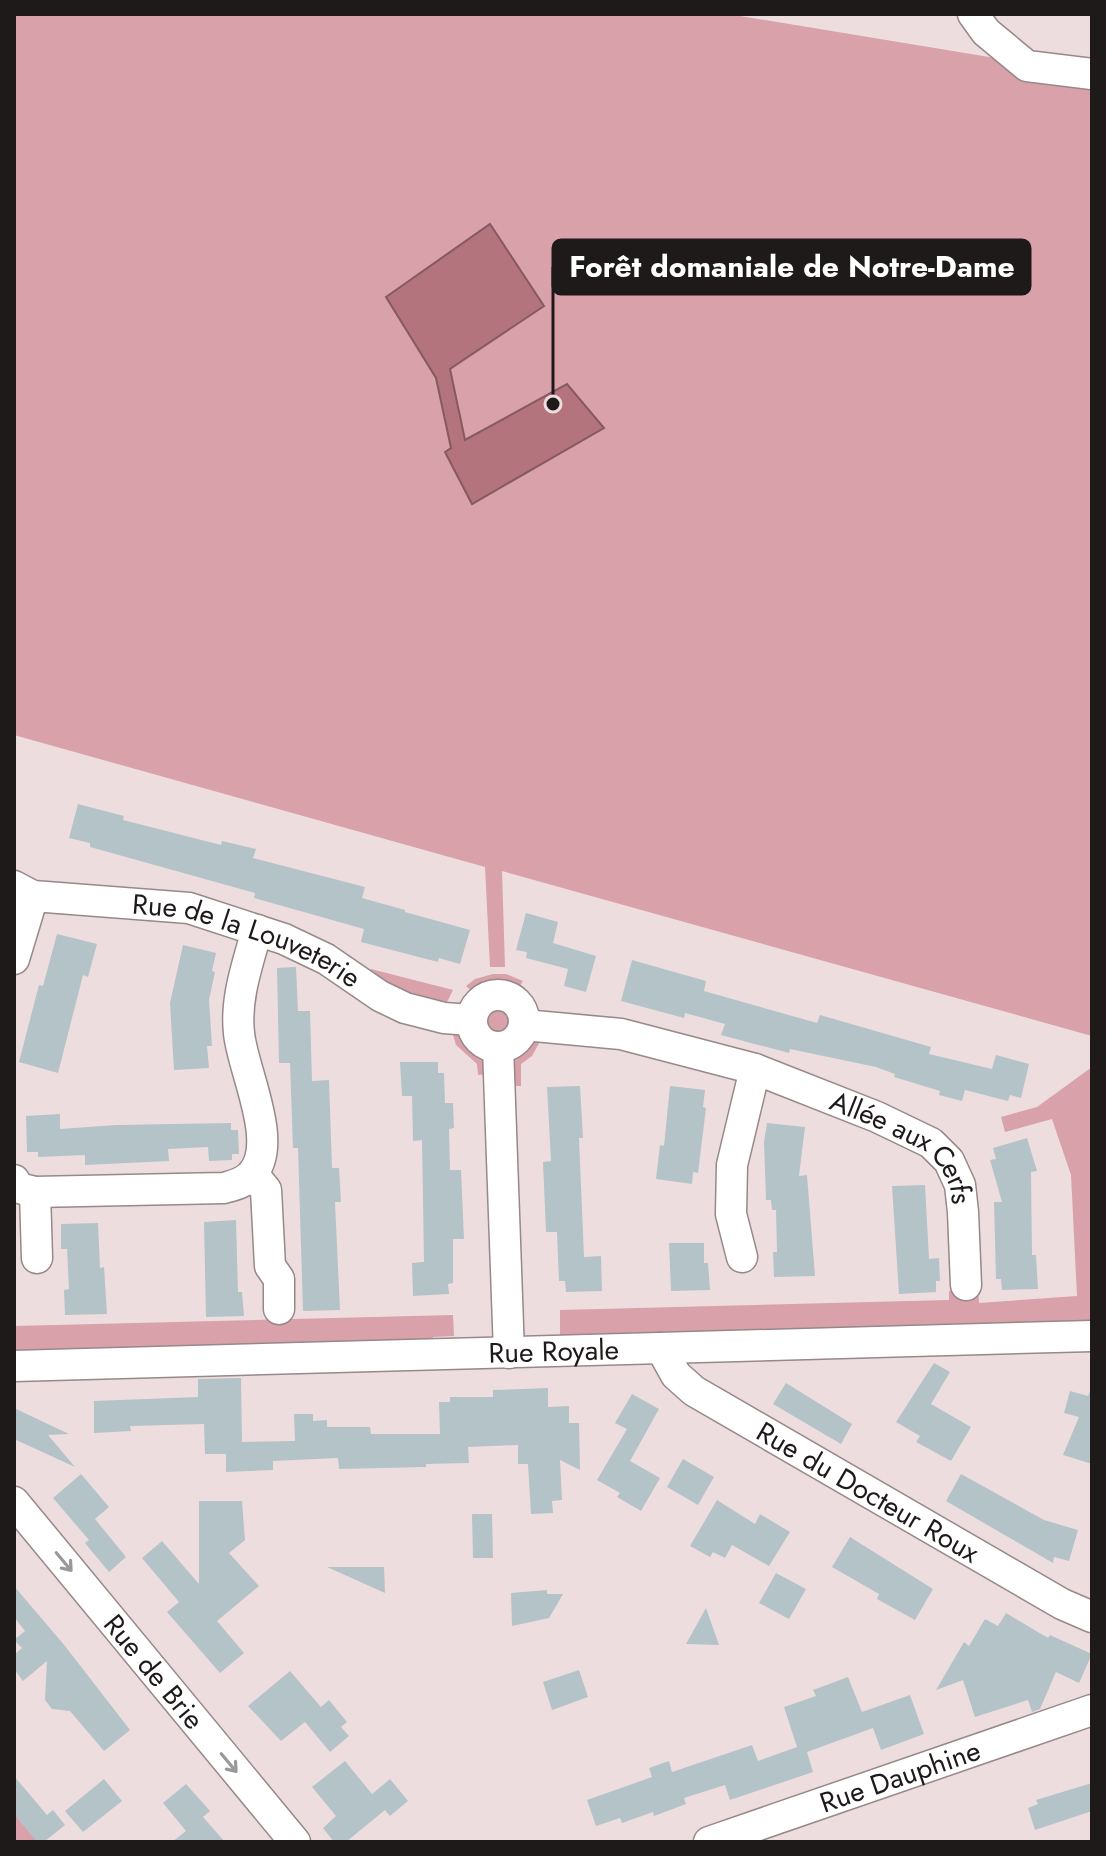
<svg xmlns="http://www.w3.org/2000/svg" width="1106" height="1856" font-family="Jost,sans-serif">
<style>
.green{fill:#d9a1a9}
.water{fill:#b3747e;stroke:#875960;stroke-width:2}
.building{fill:#b4c3c8}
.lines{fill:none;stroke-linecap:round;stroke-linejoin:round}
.minor-casing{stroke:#97888a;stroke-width:33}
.minor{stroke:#fff;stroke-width:30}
.oneway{stroke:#9a9898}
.labels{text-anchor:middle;stroke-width:8;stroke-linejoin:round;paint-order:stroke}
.street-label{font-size:28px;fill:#1f1a1a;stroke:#eedddf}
.leader{fill:none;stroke:#1f1a1a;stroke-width:3}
.callout-dot{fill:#1f1a1a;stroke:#eedddf;stroke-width:3}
.callout{fill:#1f1a1a;stroke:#1f1a1a;stroke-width:3}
.callout-label{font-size:30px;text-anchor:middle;font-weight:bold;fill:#fff}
</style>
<rect width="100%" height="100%" fill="#eedddf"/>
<g class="green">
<path d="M14,14H728L1092,74V1036L502,871L505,967H490L485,867L14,735Z"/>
<path d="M371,969L453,990L444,1008L412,1000L370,973Z"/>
<path d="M493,974H506L523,981L517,990C502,982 488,982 474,993L466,986L475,979Z"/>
<circle cx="498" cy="1021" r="14"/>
<path d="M451,1028C467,1036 468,1049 484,1056L489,1074L478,1075L477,1064L456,1045Z"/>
<path d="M533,1035L543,1036L532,1056L521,1064V1086H514L512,1057L524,1049Z"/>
<path d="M1092,1067V1325L560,1341V1310L949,1300V1291L978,1288L979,1303L1077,1296L1071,1175L1052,1119L1005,1132L1001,1117L1037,1107Z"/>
<path d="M453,1315L454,1336L433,1337V1345L14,1358V1326Z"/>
<path d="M14,1812L39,1842H14Z"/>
</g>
<path class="water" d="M490,224L544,306L450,369L465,440L567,384L604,428L472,504L445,452L451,448L436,378L386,297Z"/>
<g class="building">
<path d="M78,804L124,816L123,820L174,833L221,845L222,841L256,849L253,858L365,887L362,898L405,910V912L470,930L460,964L439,958L438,962L361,942L364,929L254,898L255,893L90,847V843L69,838Z"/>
<path d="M526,913L558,922L553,943L596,956L586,992L564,986L568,969L526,958L527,952L516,950Z"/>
<path d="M57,934L97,944L88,977L83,975L58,1073L19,1062L39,985L43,986Z"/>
<path d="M183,945L216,953L212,971L215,972L209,1000L212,1046H207L209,1068L174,1070L170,1003Z"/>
<path d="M632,960L706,981L704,991L817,1023L820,1015L931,1047L929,1054L992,1069L996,1055L1029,1064L1021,1098L1010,1095L1008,1101L965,1090L962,1101L939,1095L940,1091L894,1077L895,1074L876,1067L790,1049L789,1053L721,1035L725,1024L685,1013L684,1018L621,1001Z"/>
<path d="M296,967L298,1011H310L312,1081L329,1080L332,1168H339L341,1202H335L340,1310L303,1311L298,1148H293L290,1063H279L277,968Z"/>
<path d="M400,1062H438V1073H444L445,1103H453L454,1128L449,1129L450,1170H461L464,1239H453V1283L448,1284L449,1294L413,1296L412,1263L424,1262L422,1140L413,1141L412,1096H402Z"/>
<path d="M580,1086L583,1138H579L584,1257L601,1256L602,1291L566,1292L565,1281H559L557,1232H546L543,1162L551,1161L547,1087Z"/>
<path d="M670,1086L705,1090L703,1107L706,1108L698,1173L693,1172L692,1184L656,1179L660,1145L664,1146Z"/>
<path d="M60,1114V1129L116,1125L231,1123V1130H238L239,1154H232V1160L209,1161L208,1147L168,1149L169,1161L85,1165V1155L38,1157V1152H27L26,1116Z"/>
<path d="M767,1123L805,1127L799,1176L807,1175L815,1276L774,1277L773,1252H777L776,1210H772L771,1200H766L764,1142Z"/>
<path d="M1027,1138L1037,1171L1031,1172L1032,1255H1036L1038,1289L1002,1290L1001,1279H996L994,1202H1002L990,1160L996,1159L993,1148Z"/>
<path d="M925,1185L929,1259L939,1258L940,1281H936V1292L899,1294L892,1186Z"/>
<path d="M236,1220L238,1292H242L244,1316L206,1317L204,1222Z"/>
<path d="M98,1223L100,1268L104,1267L107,1314L65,1315L64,1290L69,1289L67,1249H61V1224Z"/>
<path d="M669,1243H704V1263H708L710,1290L671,1291Z"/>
<path d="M934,1363L950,1372L931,1404L971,1427L951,1461L916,1442L920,1436L896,1422Z"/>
<path d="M241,1378L242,1442L295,1441L294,1414H313V1421L327,1420V1427H370L371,1434H440L439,1402H450V1397H493V1390L548,1388V1407L569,1406V1423H579L580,1470L560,1460L562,1500L552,1501L553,1513L531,1514L528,1464H518V1445L468,1447L469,1463L426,1464V1467L339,1469L338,1458L273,1461V1470L226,1472V1454H205L204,1424L130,1426L131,1431L94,1433V1401L198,1397V1379Z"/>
<path d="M786,1383L852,1424L841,1444L773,1404Z"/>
<path d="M1092,1387V1464L1063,1455L1079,1417L1064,1413L1070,1391L1088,1396Z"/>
<path d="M632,1394L659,1409L630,1461L660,1478L641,1511L617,1497L620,1493L597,1480L627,1429L615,1423Z"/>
<path d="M14,1408L69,1434L48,1435L75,1467L14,1439Z"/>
<path d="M683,1459L714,1477L698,1505L667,1487Z"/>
<path d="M81,1474L109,1507L95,1519L126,1557L109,1572L85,1543L89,1540L53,1498Z"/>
<path d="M961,1474L1044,1520L1078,1530L1069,1561L1054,1557L1053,1563L946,1501Z"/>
<path d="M717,1500L755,1524L760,1514L790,1532L769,1566L732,1545L725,1558L713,1552L710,1557L690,1546Z"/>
<path d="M199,1501H242L245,1540L229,1553L259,1586L217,1621L244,1653L220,1673L167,1612L179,1602L142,1558L162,1541L199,1584Z"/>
<path d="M472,1514H492L493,1558H473Z"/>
<path d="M850,1537L933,1589L915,1620L877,1599L879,1594L832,1567Z"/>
<path d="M327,1567H384L385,1593Z"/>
<path d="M776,1573L806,1589L789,1619L759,1603Z"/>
<path d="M14,1586L65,1646L130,1730L104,1751L70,1711L52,1709L45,1700L47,1661L23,1681L14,1669V1655L22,1648L14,1640L25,1631L14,1617Z"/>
<path d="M547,1590V1594H563L549,1618L512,1626L511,1593Z"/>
<path d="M706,1608L719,1645L686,1644Z"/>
<path d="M1006,1613L1048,1638L1050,1635L1092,1654L1079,1683L1056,1672L1040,1709L1032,1712L1028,1700L975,1717L963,1680L936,1690L964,1642L969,1646L985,1619L998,1626Z"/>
<path d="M579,1670L588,1697L552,1710L543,1682Z"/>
<path d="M290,1671L321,1707L329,1700L347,1722L341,1727L349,1736L330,1752L305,1722L281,1741L248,1706Z"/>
<path d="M848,1677L862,1712L910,1695L924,1734L881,1750L873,1728L807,1752L813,1772L730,1800L725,1785L684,1798L686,1804L654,1816L653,1812L622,1823L620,1818L596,1826L587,1800L652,1777L649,1768L669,1761L672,1772L752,1745L758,1761L797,1747L784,1707L816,1696L813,1690Z"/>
<path d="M345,1761L372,1794L390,1779L408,1801L390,1816L385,1810L346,1842H334L323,1828L336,1816L312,1787Z"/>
<path d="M14,1776L47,1815L53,1810L65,1825L44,1842H37L14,1814Z"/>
<path d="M104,1779L122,1801L83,1832L65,1811Z"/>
<path d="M1092,1783V1811L1035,1830L1028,1808L1038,1804L1036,1800Z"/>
<path d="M186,1784L210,1811L203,1817L225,1842H172L186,1831L163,1803Z"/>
</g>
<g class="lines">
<defs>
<g id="minor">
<path d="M973,14L986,32L1027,66L1092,74"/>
<path id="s1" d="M14,886L33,896L189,908L284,939L326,959L380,996L405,1008L444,1018L471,1020"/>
<path d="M14,959L33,896"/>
<circle cx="498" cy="1021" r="26"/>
<path id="s2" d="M524,1025L621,1034L755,1069L877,1117L931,1143L949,1161L960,1185L963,1212L966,1285"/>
<path d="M498,1047L509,1353"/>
<path d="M253,1174L266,1190L270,1266L279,1279V1309"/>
<path d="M14,1180L19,1188L35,1192L224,1188C234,1185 244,1183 251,1175C281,1145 242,1069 239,1033C235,998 248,963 257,930"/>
<path d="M35,1192L37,1258"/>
<path d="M742,1257L731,1214L732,1165L755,1069"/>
<path id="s3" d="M661,1348L676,1375L694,1391L1062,1604L1092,1617"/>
<path id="s4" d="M14,1366L1092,1336"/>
<path id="s5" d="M14,1502L295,1842"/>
<path id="s6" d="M709,1842L1092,1710"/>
</g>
</defs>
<use href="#minor" class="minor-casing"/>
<use href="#minor" class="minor"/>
</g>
<defs><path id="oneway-shaft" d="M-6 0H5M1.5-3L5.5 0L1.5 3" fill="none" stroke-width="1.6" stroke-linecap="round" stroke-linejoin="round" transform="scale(2)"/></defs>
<g class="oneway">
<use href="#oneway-shaft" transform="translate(64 1562) rotate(50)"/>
<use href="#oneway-shaft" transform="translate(229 1763) rotate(50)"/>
</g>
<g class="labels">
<g class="street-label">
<text dy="10" stroke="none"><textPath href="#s1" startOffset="242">Rue de la Louveterie</textPath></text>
<text dy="10" stroke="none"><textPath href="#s2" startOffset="408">Allée aux Cerfs</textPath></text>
<text dy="10" stroke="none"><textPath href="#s4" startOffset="540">Rue Royale</textPath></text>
<text dy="10" stroke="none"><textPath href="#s3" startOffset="256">Rue du Docteur Roux</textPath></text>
<text dy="10" stroke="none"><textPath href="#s5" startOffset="220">Rue de Brie</textPath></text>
<text dy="10" stroke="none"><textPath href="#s6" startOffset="202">Rue Dauphine</textPath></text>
</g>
</g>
<path class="leader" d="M553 404L553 267"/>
<circle class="callout-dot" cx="553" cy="404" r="8"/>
<rect class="callout" x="553" y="240" width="477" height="54" rx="8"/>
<g class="callout-label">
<text x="792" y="277">Forêt domaniale de Notre-Dame</text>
</g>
<rect width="1106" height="1856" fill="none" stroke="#1f1a1a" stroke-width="32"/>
</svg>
